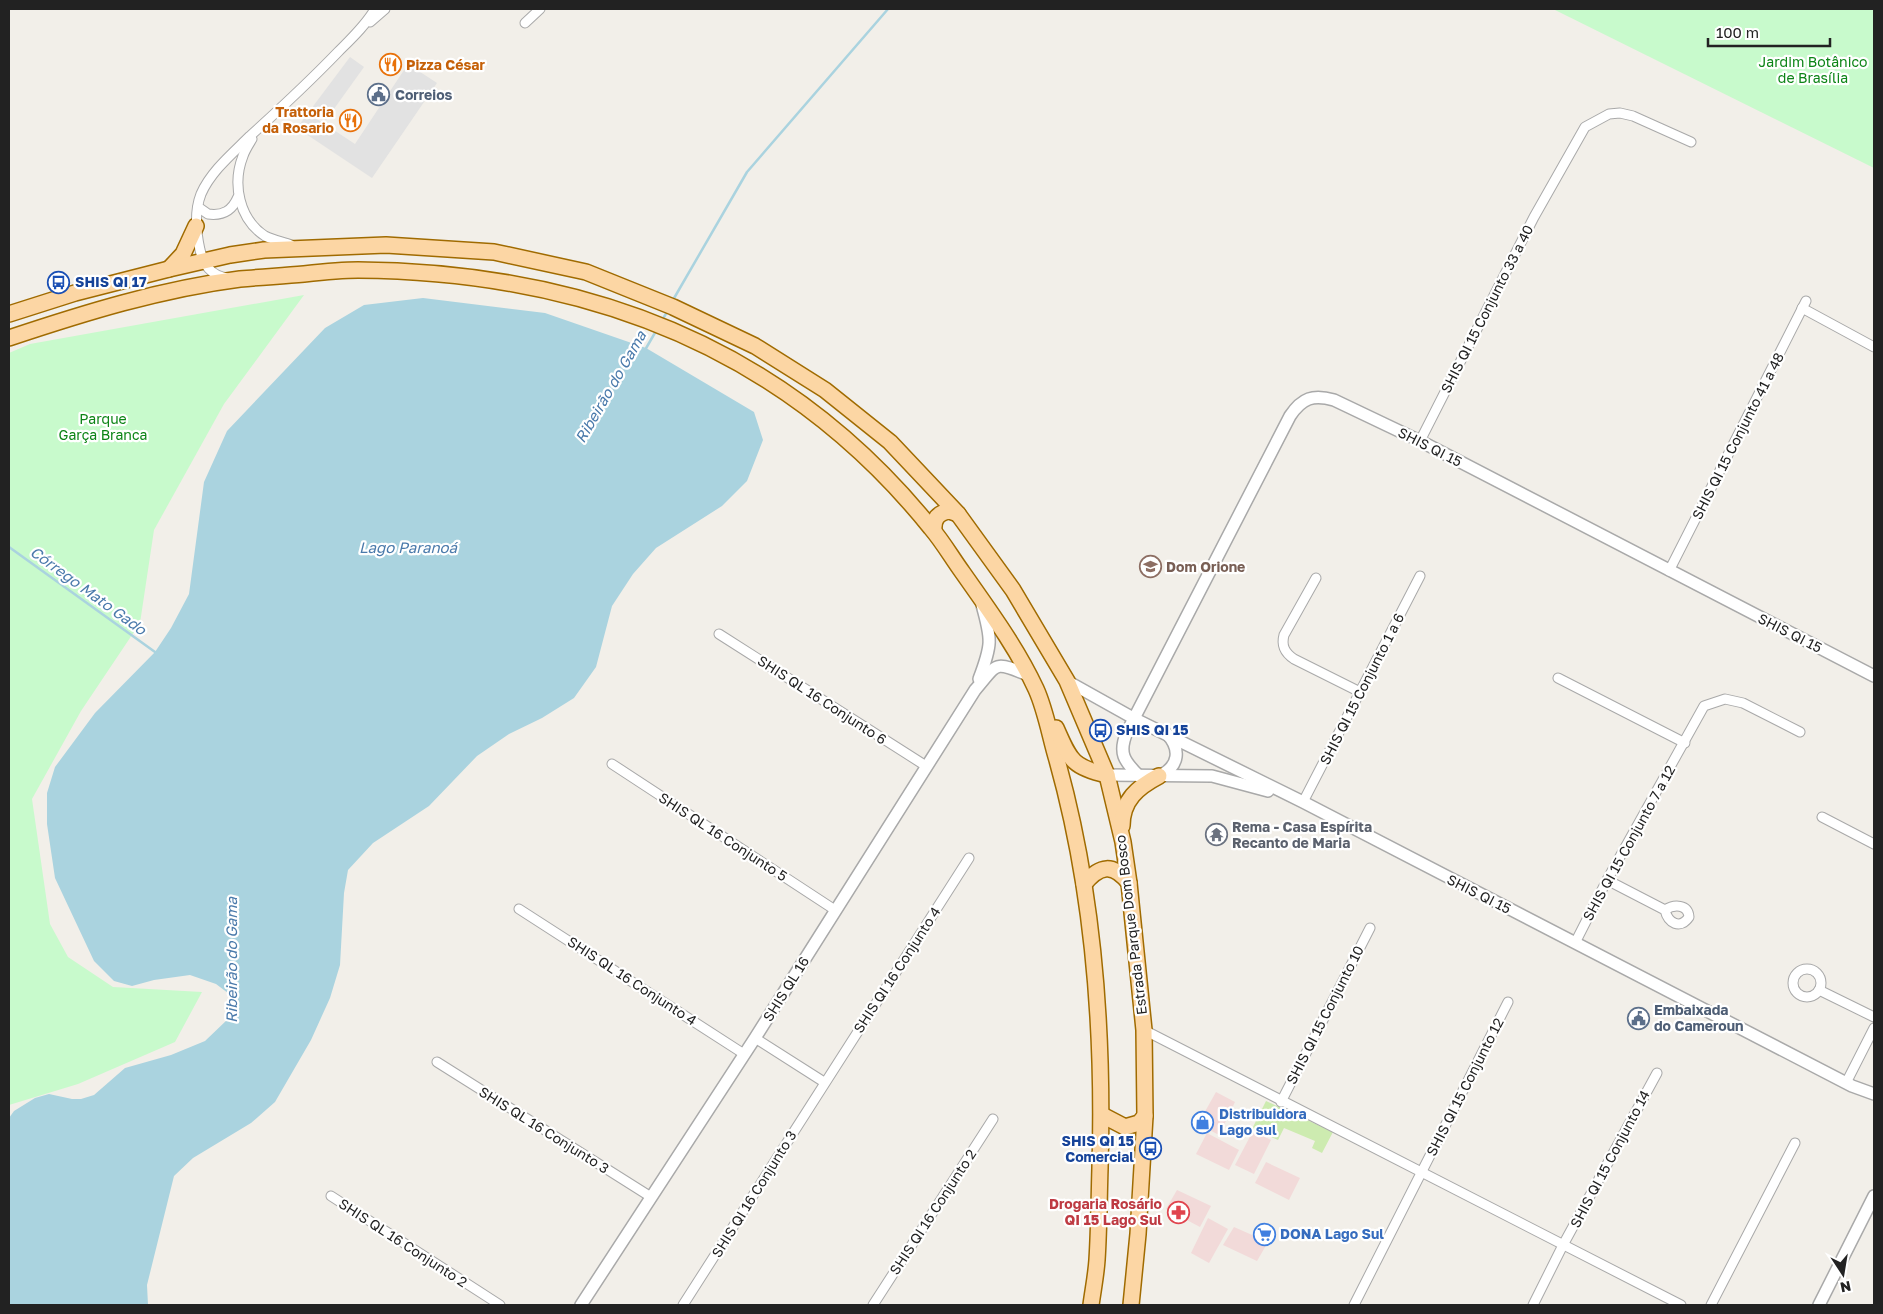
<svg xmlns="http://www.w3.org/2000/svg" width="1883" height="1314" font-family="'Golos Text',sans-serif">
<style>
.commercial{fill:#f2dad9}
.grass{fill:#cdebb0}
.park{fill:#c8facc}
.parking{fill:#e2e2e2}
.water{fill:#aad3df}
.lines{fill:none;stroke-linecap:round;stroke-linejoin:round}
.stream{stroke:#aad3df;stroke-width:2.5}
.minor-casing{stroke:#a9a9a9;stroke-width:11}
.tertiary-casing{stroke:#a9a9a9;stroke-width:14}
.primary-casing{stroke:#a06b00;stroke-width:18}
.minor{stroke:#fff;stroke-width:9}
.tertiary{stroke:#fff;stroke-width:11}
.primary{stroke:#fcd6a4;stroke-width:15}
.labels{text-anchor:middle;stroke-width:4.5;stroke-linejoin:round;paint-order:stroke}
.park-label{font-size:14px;fill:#0c8416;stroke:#fff}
.food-label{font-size:14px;font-weight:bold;fill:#c56008;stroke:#fff;text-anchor:start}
.service-label{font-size:14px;font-weight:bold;fill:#4e5e75;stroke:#fff;text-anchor:start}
.transit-label{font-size:14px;font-weight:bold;fill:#164399;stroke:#fff;text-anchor:start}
.street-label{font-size:14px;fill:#222;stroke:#fff}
.education-label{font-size:14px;font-weight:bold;fill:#785e54;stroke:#fff;text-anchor:start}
.worship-label{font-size:14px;font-weight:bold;fill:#5b616d;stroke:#fff;text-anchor:start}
.shop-label{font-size:14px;font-weight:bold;fill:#366cbe;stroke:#fff;text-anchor:start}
.health-label{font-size:14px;font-weight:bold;fill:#be3a42;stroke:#fff;text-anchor:end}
.water-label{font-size:15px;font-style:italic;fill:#4a7aab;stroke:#fff}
</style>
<rect width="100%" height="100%" fill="#f2efe9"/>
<g class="commercial">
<path d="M1216,1092L1235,1102L1219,1135L1198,1124Z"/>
<path d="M1253,1131L1271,1140L1254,1174L1235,1165Z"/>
<path d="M1207,1133L1239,1150L1229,1170L1196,1154Z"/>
<path d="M1266,1162L1300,1178L1289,1200L1255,1183Z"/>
<path d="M1177,1190L1211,1206L1200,1227L1166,1209Z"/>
<path d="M1208,1218L1228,1229L1209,1263L1191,1253Z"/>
<path d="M1234,1227L1268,1242L1257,1261L1223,1245Z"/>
</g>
<path class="grass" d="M1266,1101L1333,1132L1322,1153L1312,1148L1315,1141L1284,1128L1278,1140L1252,1129Z"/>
<g class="park">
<path d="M1553,9H1874V168Z"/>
<path d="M304,295L224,404L154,530L140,623L81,711L32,799L50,924L68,957L113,987L202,992L175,1042L78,1084L9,1105V353L30,344Z"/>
</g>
<g class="parking">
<path d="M350,57L364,67L326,120L311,109Z"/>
<path d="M408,64L437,83L372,178L297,128L308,113L355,144Z"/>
</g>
<path class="water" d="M423,298L545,313L646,348L754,412L763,440L747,481L722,506L656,548L633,574L612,606L596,667L574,698L542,718L509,734L477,756L429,806L373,843L348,870L344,893L340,965L330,998L311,1040L275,1102L251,1123L193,1158L174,1176L147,1285L148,1305H9V1118L14,1111L35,1098L49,1094L72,1099H81L94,1095L125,1068L171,1055L205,1041L228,1019L232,1006L228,993L216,984L190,975L154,980L132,986L114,981L94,961L55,878L47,824V793L55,767L95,713L155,652L171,628L189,594L204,482L227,431L325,328L364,305Z"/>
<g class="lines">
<g class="stream">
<path d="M673,300L747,172L888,9"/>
<path d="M661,322L667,312"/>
<path d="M645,350L656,331"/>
<path d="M9,547L155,652"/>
</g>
<defs>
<g id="minor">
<path d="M370,22L385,9"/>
<path d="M525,23L540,9"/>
<path d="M252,139C249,144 245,150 243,156C232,184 239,219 265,236C273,240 283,242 291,245"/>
<path d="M198,207L208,214C223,216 232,211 238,197"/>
<path d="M227,278C210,275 204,265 200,250C196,232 194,212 201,194C211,171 233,153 250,136C280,109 310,81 338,52C351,39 366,25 375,9"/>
<path d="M1802,308L1874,347"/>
<path d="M1420,441L1534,217L1585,127L1609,114L1620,113L1633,116L1691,142"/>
<path d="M1669,571L1806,301"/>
<path d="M1316,578L1284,635C1281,646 1285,653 1294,659L1360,692"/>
<path d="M719,634L926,766"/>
<path d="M1558,678L1685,743"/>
<path d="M612,764L835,910"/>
<path d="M1303,802L1420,576"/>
<path d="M1822,817L1874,844"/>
<path d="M1607,880L1665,910C1668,923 1680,930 1689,917C1688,904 1674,904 1665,910"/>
<path d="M519,909L744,1054"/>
<path d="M1575,943L1607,880L1704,706L1725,699L1743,703L1800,732"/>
<circle cx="1807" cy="983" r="14"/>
<path d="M1819,990L1874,1017"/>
<path d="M1144,1030L1681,1305"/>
<path d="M755,1038L824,1082"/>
<path d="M437,1062L651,1197"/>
<path d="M1846,1083L1874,1028"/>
<path d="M1281,1102L1370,928"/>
<path d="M331,1196L500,1305"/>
<path d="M683,1305L969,858"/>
<path d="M873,1305L993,1119"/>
<path d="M1354,1305L1508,1002"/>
<path d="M1533,1305L1563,1245L1657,1073"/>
<path d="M1711,1305L1795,1143"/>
</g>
<g id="tertiary">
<path d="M979,679C992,645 992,640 982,605"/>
<path d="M1067,681L1135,719L1303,802L1852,1086L1874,1094"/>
<path d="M1107,775L1212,776L1268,791"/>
<path d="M1161,775C1179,766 1181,749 1167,734"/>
<path d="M1139,776C1124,761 1118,753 1127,732L1290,416C1302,398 1313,394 1334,400L1420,441L1874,676"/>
<path d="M581,1305L755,1038L975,690C998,664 992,660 1028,675"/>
<path d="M1819,1305L1874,1196"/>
</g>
<g id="primary">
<path d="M169,269L183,254L196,226"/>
<path d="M9,314L75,293L169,269L230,255L264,250L386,245L494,252L586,272L673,307L755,346L825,390L890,442L958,514L1013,590L1067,681L1107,775L1123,842L1129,883L1144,1030L1145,1116L1138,1234L1131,1305"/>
<path d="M9,338C84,313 161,289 240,279C261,277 282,276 304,274C322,272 340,270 358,270C587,272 785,347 931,528C943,542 952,558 963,573C989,610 1017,648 1036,689C1046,711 1050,737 1057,760C1094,892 1104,1031 1100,1168C1099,1199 1099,1229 1097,1260C1096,1275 1093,1290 1091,1305"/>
<path d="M934,531C933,519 938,513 949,511L958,514"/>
<path d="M1056,728C1070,759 1071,767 1107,775"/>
<path d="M1122,826C1122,800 1138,787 1159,776"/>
<path d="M1084,884C1100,865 1113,863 1129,883"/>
<path d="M1102,1115L1125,1127L1139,1123L1145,1116"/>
</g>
</defs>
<use href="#minor" class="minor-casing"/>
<use href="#tertiary" class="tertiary-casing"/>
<use href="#primary" class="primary-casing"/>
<use href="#minor" class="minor"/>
<use href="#tertiary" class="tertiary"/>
<use href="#primary" class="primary"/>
</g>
<defs>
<symbol id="restaurant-ring" viewBox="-11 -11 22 22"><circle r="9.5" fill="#fff" stroke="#e8710a" stroke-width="1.5"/><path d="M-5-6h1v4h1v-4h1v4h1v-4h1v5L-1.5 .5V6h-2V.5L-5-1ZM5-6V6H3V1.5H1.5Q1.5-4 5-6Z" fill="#e8710a"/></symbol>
<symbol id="civic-ring" viewBox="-11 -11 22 22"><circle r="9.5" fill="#fff" stroke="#5c6f8a" stroke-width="1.5"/><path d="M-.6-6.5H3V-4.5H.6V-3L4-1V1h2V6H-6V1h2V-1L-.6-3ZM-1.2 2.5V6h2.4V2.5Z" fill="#5c6f8a"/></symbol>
<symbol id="bus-ring" viewBox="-11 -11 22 22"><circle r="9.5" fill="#fff" stroke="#1a4fb4" stroke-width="1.5"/><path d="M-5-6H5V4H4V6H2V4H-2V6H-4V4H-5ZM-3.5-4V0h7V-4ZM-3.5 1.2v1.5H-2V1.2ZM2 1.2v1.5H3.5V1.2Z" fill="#1a4fb4"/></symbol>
<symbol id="school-ring" viewBox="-11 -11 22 22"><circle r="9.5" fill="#fff" stroke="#8d6e63" stroke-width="1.5"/><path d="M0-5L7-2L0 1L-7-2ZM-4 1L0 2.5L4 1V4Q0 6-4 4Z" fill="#8d6e63"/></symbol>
<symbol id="temple-ring" viewBox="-11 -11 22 22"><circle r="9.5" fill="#fff" stroke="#6b7280" stroke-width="1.5"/><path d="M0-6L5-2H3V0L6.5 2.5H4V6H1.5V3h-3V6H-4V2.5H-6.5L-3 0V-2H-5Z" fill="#6b7280"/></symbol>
<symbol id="shop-ring" viewBox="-11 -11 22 22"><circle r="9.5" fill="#fff" stroke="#3f7fe0" stroke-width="1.5"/><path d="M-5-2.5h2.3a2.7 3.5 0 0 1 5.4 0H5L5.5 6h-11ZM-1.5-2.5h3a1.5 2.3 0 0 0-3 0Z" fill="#3f7fe0"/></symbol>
<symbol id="pharmacy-ring" viewBox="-11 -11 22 22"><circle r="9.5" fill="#fff" stroke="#e0444e" stroke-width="1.5"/><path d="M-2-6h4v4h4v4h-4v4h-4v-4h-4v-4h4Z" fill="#e0444e"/></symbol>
<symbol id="supermarket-ring" viewBox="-11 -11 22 22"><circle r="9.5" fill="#fff" stroke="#3f7fe0" stroke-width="1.5"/><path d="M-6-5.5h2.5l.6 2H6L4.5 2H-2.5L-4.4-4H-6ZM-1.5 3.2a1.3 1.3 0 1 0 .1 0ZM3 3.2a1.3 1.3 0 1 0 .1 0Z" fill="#3f7fe0"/></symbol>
</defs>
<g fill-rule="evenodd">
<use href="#restaurant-ring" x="378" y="52" width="25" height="25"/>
<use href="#civic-ring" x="366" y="82" width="25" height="25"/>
<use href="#restaurant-ring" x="338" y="108" width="25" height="25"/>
<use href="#bus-ring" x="46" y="270" width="25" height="25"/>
<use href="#school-ring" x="1138" y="554" width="25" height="25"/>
<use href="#bus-ring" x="1088" y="718" width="25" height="25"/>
<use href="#temple-ring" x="1204" y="822" width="25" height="25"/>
<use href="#civic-ring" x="1626" y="1006" width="25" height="25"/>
<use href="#shop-ring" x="1190" y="1110" width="25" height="25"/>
<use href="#bus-ring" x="1138" y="1136" width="25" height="25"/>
<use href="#pharmacy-ring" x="1166" y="1200" width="25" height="25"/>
<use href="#supermarket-ring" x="1252" y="1222" width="25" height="25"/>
</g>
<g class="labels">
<g class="park-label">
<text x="1813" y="67">Jardim Botânico<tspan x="1813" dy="16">de Brasília</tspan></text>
<text x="103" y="424">Parque<tspan x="103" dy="16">Garça Branca</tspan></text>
</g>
<g class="food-label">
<text x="406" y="70">Pizza César</text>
<text x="334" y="117" text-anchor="end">Trattoria<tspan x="334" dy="16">da Rosario</tspan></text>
</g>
<g class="service-label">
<text x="395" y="100">Correios</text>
<text x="1654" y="1015">Embaixada<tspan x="1654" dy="16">do Cameroun</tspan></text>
</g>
<g class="transit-label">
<text x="75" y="287">SHIS QI 17</text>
<text x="1116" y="735">SHIS QI 15</text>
<text x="1134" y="1146" text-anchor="end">SHIS QI 15<tspan x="1134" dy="16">Comercial</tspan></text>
</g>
<g class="street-label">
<text transform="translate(1487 309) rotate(-63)" y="5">SHIS QI 15 Conjunto 33 a 40</text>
<text transform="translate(1738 436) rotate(-63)" y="5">SHIS QI 15 Conjunto 41 a 48</text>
<text transform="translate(1430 447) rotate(27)" y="5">SHIS QI 15</text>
<text transform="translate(1790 633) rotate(27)" y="5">SHIS QI 15</text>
<text transform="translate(1362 689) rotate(-63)" y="5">SHIS QI 15 Conjunto 1 a 6</text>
<text transform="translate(822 700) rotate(33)" y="5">SHIS QL 16 Conjunto 6</text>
<text transform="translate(723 837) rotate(33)" y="5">SHIS QL 16 Conjunto 5</text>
<text transform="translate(1629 843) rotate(-61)" y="5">SHIS QI 15 Conjunto 7 a 12</text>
<text transform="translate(1479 894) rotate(27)" y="5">SHIS QI 15</text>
<text transform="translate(1131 925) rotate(-97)" y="5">Estrada Parque Dom Bosco</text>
<text transform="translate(897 970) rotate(-57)" y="5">SHIS QI 16 Conjunto 4</text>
<text transform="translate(632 981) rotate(33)" y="5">SHIS QL 16 Conjunto 4</text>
<text transform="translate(786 989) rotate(-58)" y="5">SHIS QL 16</text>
<text transform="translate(1325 1015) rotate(-63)" y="5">SHIS QI 15 Conjunto 10</text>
<text transform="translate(1465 1087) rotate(-63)" y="5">SHIS QI 15 Conjunto 12</text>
<text transform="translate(544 1130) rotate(32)" y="5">SHIS QL 16 Conjunto 3</text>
<text transform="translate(1610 1159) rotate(-62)" y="5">SHIS QI 15 Conjunto 14</text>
<text transform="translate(754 1194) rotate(-58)" y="5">SHIS QI 16 Conjunto 3</text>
<text transform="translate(933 1212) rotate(-57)" y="5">SHIS QI 16 Conjunto 2</text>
<text transform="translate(403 1243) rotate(33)" y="5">SHIS QL 16 Conjunto 2</text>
</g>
<g class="education-label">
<text x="1166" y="572">Dom Orione</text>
</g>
<g class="worship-label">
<text x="1232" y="832">Rema - Casa Espírita<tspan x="1232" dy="16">Recanto de Maria</tspan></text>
</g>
<g class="shop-label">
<text x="1219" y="1119">Distribuidora<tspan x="1219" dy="16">Lago sul</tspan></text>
<text x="1280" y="1239">DONA Lago Sul</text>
</g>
<g class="health-label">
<text x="1162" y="1209">Drogaria Rosário<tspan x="1162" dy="16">QI 15 Lago Sul</tspan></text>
</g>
<g class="water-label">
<text transform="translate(611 387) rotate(-60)" y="5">Ribeirão do Gama</text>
<text x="408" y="553">Lago Paranoá</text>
<text transform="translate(88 591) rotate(36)" y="5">Córrego Mato Gado</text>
<text transform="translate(232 960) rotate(-90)" y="5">Ribeirão do Gama</text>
</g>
</g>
<rect width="1883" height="1314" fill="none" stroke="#222222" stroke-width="20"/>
<g transform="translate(1843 1274) rotate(168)" stroke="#ffffff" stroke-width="4" paint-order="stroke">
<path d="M0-4L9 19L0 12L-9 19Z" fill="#222222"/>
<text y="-8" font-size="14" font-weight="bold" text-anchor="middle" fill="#222222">N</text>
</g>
<path d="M1708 38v8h122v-8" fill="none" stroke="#222222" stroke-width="2.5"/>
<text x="1716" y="38" font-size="15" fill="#222222" stroke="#ffffff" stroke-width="4" paint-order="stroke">100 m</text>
</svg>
